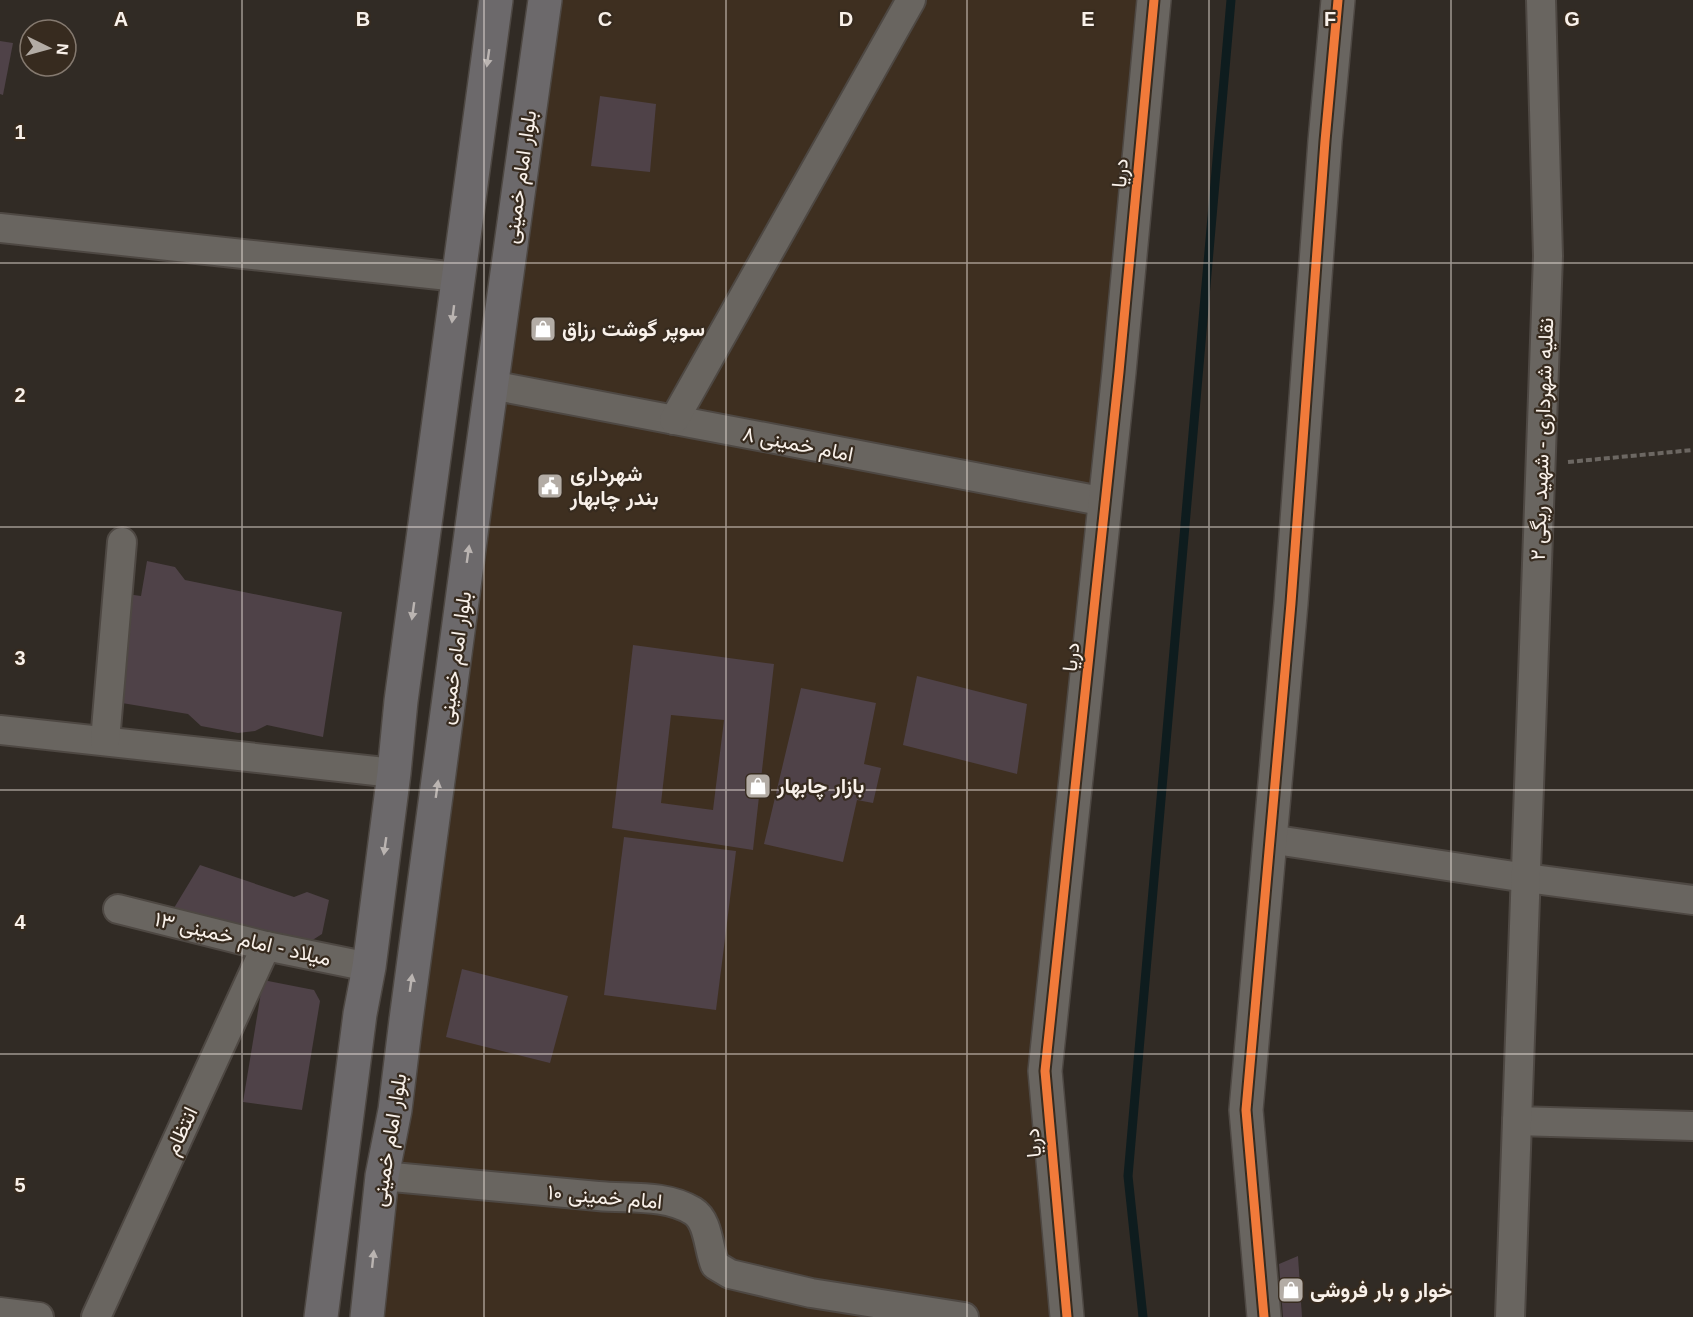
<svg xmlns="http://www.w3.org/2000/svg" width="1693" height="1317" font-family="Helvetica,Vazirmatn,sans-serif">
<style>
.built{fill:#3e2f20}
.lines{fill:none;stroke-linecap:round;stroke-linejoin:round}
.stream{stroke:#0e1c1e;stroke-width:9}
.building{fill:#4f4248;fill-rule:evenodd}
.minor-casing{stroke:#4e4843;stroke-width:32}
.tertiary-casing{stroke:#4e4843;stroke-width:36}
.primary-casing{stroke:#4e4843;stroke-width:36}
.path{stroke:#6c6762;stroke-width:4;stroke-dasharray:6 3;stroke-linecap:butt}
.minor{stroke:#696560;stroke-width:28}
.tertiary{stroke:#696560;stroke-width:33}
.primary{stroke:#6c696b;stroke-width:33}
.cycleway-casing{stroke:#372b1f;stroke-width:13}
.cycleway{stroke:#f17a3a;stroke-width:9}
.oneway{fill:#bab4b1}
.grid{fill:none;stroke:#f9f1ea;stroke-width:1.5;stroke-opacity:0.55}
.labels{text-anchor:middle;stroke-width:4.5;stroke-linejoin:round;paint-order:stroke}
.street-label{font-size:21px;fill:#f9f1ea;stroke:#372b1f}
.poi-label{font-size:21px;font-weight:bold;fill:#f9f1ea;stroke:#372b1f;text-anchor:start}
.grid-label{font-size:20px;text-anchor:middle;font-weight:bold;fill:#f9f1ea;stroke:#372b1f;stroke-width:4.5;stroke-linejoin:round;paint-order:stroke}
</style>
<rect width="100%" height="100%" fill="#312b25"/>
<path class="built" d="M545,0H1154L1045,1071L1069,1317H372Z"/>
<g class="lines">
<path class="stream" d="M1143,1317L1128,1176L1231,0"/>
</g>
<g class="building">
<path d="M0,41L13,43L3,95L0,94Z"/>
<path d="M600,96L656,104L650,172L591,166Z"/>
<path d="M147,561L175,567L185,580L342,612L323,737L267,725L255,731L238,733L201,726L188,714L104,700L127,594L141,596Z"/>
<path d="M633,645L774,664L753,850L612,828ZM671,715L724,720L713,810L661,803Z"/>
<path d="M917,676L1027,704L1017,774L903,745Z"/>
<path d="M801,688L876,703L864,764L881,768L873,803L857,800L843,862L764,844Z"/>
<path d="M624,837L736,851L716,1010L604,995Z"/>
<path d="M200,865L294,897L307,892L329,900L322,934L300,948L174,908Z"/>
<path d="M462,969L568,996L550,1063L446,1037Z"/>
<path d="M263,980L314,990L320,1001L302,1110L243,1102Z"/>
<path d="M1298,1256L1302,1317H1283L1279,1264Z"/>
</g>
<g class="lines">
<defs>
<g id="minor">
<path d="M0,228L458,277"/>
<path d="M491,385L1106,502"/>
<path d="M674,420L911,0"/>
<path d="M0,730L394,773"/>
<path d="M105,741L122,542"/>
<path d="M1270,839L1526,878L1693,900"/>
<path d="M118,909L266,946L369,967"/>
<path d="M1517,1121L1693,1126"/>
<path d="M382,1176C454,1182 526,1189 598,1196C629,1199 665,1194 693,1211C709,1221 708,1248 715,1265L730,1274L811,1293L964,1317"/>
<path d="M0,1312L39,1317"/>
<path d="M96,1317L266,946"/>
<path d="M1510,1317L1548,256L1541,0"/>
</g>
<g id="tertiary">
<path d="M1067,1317L1045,1071L1119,372L1154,0"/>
<path d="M1264,1317L1246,1110L1291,603L1325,141L1338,0"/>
</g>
<g id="primary">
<path d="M321,1317L360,1014L369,967L394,773L401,701L496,0"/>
<path d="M367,1317L382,1176L395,1110L406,1020L477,489L545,0"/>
</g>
</defs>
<use href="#minor" class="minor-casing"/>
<use href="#tertiary" class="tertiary-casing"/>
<use href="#primary" class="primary-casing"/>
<path class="path" d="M1568,462L1693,450"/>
<use href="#minor" class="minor"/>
<use href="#tertiary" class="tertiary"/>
<use href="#primary" class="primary"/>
<defs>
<g id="cycleway">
<path d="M1067,1317L1045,1071L1119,372L1154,0"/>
<path d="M1264,1317L1246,1110L1291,603L1325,141L1338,0"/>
</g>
</defs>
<use href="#cycleway" class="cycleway-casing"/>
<use href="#cycleway" class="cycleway"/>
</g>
<defs><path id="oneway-solid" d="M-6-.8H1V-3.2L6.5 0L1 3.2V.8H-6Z" transform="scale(1.5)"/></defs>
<g class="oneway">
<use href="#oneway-solid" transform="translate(488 58) rotate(98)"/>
<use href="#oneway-solid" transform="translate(453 314) rotate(97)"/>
<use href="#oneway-solid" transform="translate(468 554) rotate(-82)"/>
<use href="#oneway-solid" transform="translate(413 611) rotate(98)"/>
<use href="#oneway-solid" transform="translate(437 789) rotate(-82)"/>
<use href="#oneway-solid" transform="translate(385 846) rotate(98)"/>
<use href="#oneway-solid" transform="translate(411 983) rotate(-82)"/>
<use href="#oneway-solid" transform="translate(373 1259) rotate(-84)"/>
</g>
<path class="grid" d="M242,0V1317M484,0V1317M726,0V1317M967,0V1317M1209,0V1317M1451,0V1317M0,263H1693M0,527H1693M0,790H1693M0,1054H1693"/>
<defs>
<symbol id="shop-square" viewBox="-11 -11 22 22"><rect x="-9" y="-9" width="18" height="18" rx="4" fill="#b3aca5" stroke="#372b1f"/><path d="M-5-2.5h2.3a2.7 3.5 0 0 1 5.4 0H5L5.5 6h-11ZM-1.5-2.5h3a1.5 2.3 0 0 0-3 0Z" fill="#fff"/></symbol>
<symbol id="civic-square" viewBox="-11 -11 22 22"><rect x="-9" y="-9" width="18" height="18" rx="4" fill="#b3aca5" stroke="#372b1f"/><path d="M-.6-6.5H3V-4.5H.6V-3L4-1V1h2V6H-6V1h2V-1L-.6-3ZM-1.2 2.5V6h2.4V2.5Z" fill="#fff"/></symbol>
</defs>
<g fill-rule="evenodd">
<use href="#shop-square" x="528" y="314" width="30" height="30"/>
<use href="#civic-square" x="535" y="471" width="30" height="30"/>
<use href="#shop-square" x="743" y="771" width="30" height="30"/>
<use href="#shop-square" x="1276" y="1275" width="30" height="30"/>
</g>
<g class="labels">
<g class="street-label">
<text transform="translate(1120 173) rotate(-85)" y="7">دریا</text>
<text transform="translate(520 177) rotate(-82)" y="7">بلوار امام خمینی</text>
<text transform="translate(1542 439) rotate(-88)" y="7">نقلیه شهرداری - شهید ریگی ۲</text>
<text transform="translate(798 444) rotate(11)" y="7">امام خمینی ۸</text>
<text transform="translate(1071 657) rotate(-84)" y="7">دریا</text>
<text transform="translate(455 658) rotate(-82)" y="7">بلوار امام خمینی</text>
<text transform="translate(243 939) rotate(13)" y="7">میلاد - امام خمینی ۱۳</text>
<text transform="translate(181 1131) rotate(-65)" y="7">انتظام</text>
<text transform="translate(389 1140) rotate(-81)" y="7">بلوار امام خمینی</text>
<text transform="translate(1033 1143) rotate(-95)" y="7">دریا</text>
<text transform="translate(605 1197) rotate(5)" y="7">امام خمینی ۱۰</text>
</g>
<g class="poi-label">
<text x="562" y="336">سوپر گوشت رزاق</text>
<text x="570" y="481">شهرداری<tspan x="570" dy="24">بندر چابهار</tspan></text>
<text x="777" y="793">بازار چابهار</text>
<text x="1310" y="1297">خوار و بار فروشی</text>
</g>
</g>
<g class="grid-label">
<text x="121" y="26">A</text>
<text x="363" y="26">B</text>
<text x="605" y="26">C</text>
<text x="846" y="26">D</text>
<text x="1088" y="26">E</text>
<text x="1330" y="26">F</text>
<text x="1572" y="26">G</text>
<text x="20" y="139">1</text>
<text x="20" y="402">2</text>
<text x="20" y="665">3</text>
<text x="20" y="929">4</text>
<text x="20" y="1192">5</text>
</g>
<g transform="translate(48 48) rotate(95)"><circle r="28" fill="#372b1f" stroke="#857a70" stroke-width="1.5"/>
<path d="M0-4.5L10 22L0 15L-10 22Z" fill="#b3aca5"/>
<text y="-9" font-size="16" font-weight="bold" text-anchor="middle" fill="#f9f1ea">N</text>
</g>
</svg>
